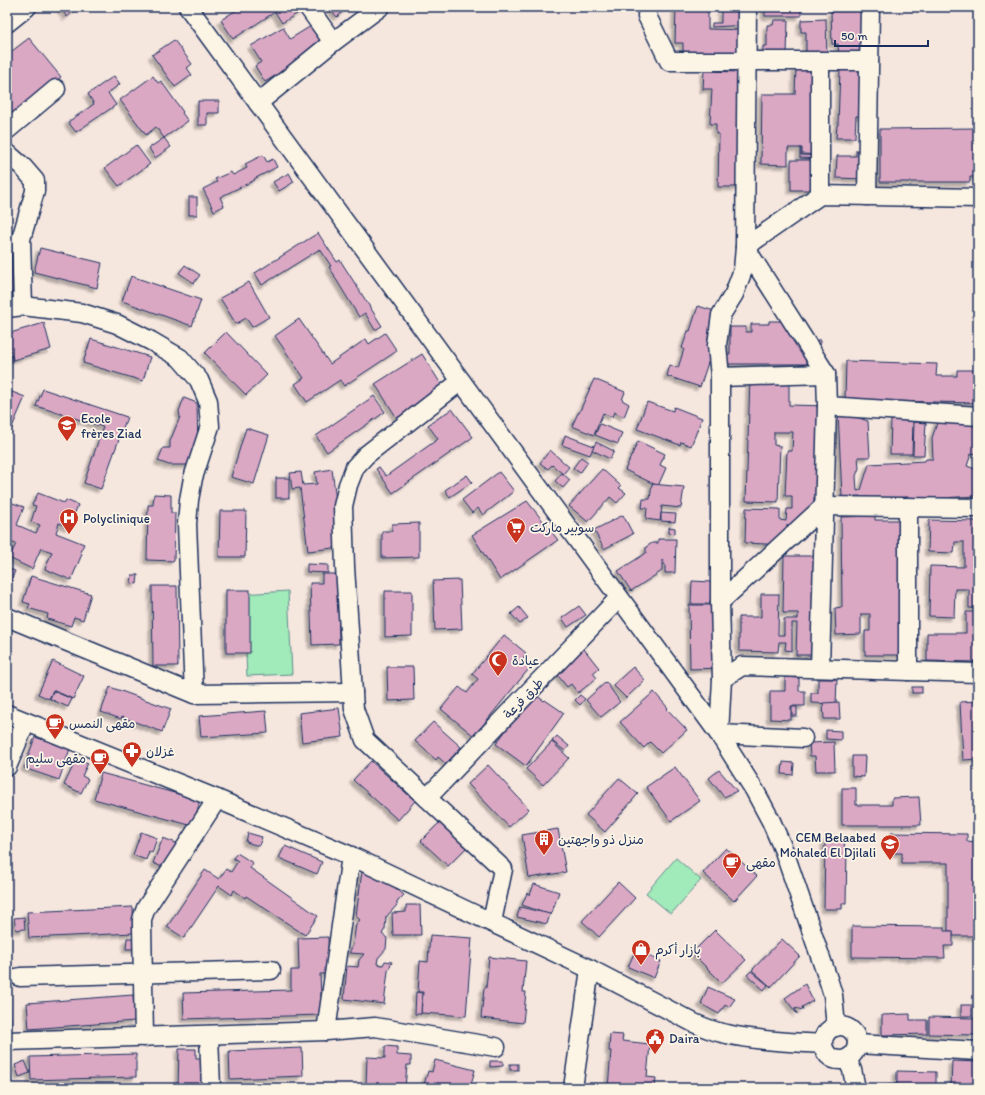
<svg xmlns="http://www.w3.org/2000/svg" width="985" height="1095" font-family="Itim,'Playpen Sans Arabic',sans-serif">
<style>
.green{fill:#a1eab9;stroke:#5e8c8c}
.building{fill:#dba8c4;stroke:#1b2f5e;filter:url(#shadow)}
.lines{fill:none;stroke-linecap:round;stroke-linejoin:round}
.minor-casing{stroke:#1b2f5e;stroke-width:21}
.minor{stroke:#fcf5e5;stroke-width:18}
.labels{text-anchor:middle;stroke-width:3.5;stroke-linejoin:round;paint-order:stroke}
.poi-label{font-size:13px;fill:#1b2f5e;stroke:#fcf5e5;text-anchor:start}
.street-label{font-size:13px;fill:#1b2f5e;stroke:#fcf5e5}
</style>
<defs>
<filter id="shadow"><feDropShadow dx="-3.5" dy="3.5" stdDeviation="1" flood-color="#0004"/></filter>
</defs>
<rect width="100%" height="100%" fill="#f5e6de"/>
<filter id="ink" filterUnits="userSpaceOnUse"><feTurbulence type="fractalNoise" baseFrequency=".025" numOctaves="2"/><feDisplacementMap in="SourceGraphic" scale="8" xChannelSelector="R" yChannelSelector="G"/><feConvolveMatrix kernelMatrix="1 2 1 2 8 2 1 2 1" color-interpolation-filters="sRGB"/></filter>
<g filter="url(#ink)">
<g class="green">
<path d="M288,591L292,674L247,676L243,594Z"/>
<path d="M676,858L701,880L671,914L646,893Z"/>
</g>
<g class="building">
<path d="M60,7H79L67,17Z"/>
<path d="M241,7H308L282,23L275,12L233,39L221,20Z"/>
<path d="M328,7H348L337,17Z"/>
<path d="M676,7H708V29L749,30V55L683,54V43H675Z"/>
<rect x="765" y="7" width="36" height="9"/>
<path d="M853,7H870L867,58H839L838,44H832L831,11H853Z"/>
<path d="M740,10L748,25L712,27V23H721V11Z"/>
<path d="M324,18L336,38L265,82L255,66L261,62L251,46L283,27L290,39Z"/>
<path d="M826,19L827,57L806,58V32H801V20Z"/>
<path d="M774,20H788L787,55L763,54V46H767V25H773Z"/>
<path d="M29,38L61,77L7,120V55Z"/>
<path d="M174,40L192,64L187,68L192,75L175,87L152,55Z"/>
<path d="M796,68H826L825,155L802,154V148H788V165L761,164L762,94H795Z"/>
<path d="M840,69L864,70L871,116H856L855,138H836L837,125H838Z"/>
<path d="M704,71L739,72L744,187H718L719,134H716V124H710L712,89H703Z"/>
<path d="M114,76L120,84L108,93L116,105L76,132L68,122L94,104L88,94Z"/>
<path d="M153,76L158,83L161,81L183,112L182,113L188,121L164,138L171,147L155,158L149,148L164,138L156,127L146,135L120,100Z"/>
<path d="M198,101H219V113H207V125H198Z"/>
<path d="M978,128V177H970V182H880V129Z"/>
<path d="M136,145L150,164L119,186L105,168Z"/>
<path d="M800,148H801V155L824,156V159L800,158Z"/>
<path d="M856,150H865L864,179L836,178L837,156H856Z"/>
<path d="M263,155L267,162L273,159L277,167L254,179L255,180L220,197L224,206L214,211L203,189L217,182L215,179L231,172L233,175L247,168L245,164Z"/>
<rect x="791" y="160" width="33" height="30"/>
<path d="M289,173L294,182L279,191L273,182Z"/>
<rect x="189" y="197" width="8" height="18"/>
<path d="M318,233L337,262L340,260L382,326L375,330L365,313L359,317L334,276H335L329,267L331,266L320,249L262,285L255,273Z"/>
<path d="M40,248L102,263L97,288L34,272Z"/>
<path d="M7,251H11L17,292L7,293Z"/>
<path d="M185,265L200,275L194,283L179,273Z"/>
<path d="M131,276L201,300L192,326L122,301Z"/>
<path d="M249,282L269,317L252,327L246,318L236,324L220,298Z"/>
<path d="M698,306L724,314L700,387L667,376L670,365L678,368L684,349L682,348L688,331H690Z"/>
<path d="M299,319L330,364L366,339L369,344L385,333L397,351L344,386L340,380L307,402L295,384L304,378L275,336Z"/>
<path d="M769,321H791L811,340H820V364H725V354H730V327H746V332H751V324H769Z"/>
<path d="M44,323L51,349L13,360L7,338V334Z"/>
<path d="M226,332L267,375L246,395L205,353Z"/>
<path d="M91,339L150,357L143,381L83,363Z"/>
<path d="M422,354L444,389L397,418L375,384Z"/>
<path d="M846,361L937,364L936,376H957V370H978V403L845,400Z"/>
<path d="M594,379L625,392L622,400L629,404L624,417L614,412L612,417L603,413L594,435L572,426L578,413H579Z"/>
<path d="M750,379L789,380V405L828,406L824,498L814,497L813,525H787L786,545L745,543L746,508L780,509V520L786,521L787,509H792V496H785L787,451H792L793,432H774V445L780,446L778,502L746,501Z"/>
<path d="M43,389L127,417L101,489L84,483L103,427L36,406Z"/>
<path d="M7,390L25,397L7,439Z"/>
<path d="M374,396L385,412L327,452L316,436Z"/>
<path d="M184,398L197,403L198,449L191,465H169L158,461L163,448H170V441L180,417L179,411Z"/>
<path d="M647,402L673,411L674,407L702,418L691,446L681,442L680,445L637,429Z"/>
<path d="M452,409L473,437L393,493L376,469L379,467L386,476L438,439L428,425Z"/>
<path d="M838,411L868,421L870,457H858L859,468L856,476L857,491L861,490L869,464L925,461L926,459H933L932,438L938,420L978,421V453L971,454L967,466L978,470V496L881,501L861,507L860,496L842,497Z"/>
<path d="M891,420L913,421L912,454H890Z"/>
<path d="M914,422L926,423L924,455H913Z"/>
<path d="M600,424L622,433L618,444L595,435Z"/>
<path d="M246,428L269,435L254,484L231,477Z"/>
<path d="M565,435L594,446L590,455L562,445Z"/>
<path d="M638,441L665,454L660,465L666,468L658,486L625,470Z"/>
<path d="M596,442L614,451L610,459L592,450Z"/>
<path d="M550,450L569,467L563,474L552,465L548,469L540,463Z"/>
<path d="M581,457L588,462L580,473L573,468Z"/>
<path d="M332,469L342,547L308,551L300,488L292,489L290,473L301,472L303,485L317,484L315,472Z"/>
<path d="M602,469L621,486L619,488L626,493L617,503L610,497L588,522L569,506Z"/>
<path d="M499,472L514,491L483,515L478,508L472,513L462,500Z"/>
<path d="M562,473L570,480L563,488L555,481Z"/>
<path d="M467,475L472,482L450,497L445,490Z"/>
<rect x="276" y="478" width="13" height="20"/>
<path d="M652,484L684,487L681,508L662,506L660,521L646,519L647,508H642L643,499H650Z"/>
<path d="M38,493L64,503L66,500L78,505L69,527L59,523L56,533L84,544L80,552L82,554L71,580L45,569L52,552L41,548L32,569L9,558L16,544L7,541V501L24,507L17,525L36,533L40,525L31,522L36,506L32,505Z"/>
<path d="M154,494L171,495V513H175L174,561L147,560L148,505H153Z"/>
<path d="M527,501L558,540L500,580L472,535Z"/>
<path d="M220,511H246L245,557H219Z"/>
<path d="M661,513L676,514L675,522L661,521Z"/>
<path d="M623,515L633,534L604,549L594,530Z"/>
<path d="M875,516V520H904L908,655H865V631H870V614H861V634L836,635L835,608L842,607L841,517Z"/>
<path d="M929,520L978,521V608H969V589H955L954,617L929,616L930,566L964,567V542H955L954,553L928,552Z"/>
<path d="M419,523V557L382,558V531H392V524Z"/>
<path d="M669,527L675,528V534L669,533Z"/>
<path d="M658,539H676L675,573H665V565L662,560V571L631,591L618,571L646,553V547L652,543H658Z"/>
<path d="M784,556H816V655H796L797,623H792V651L785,650L786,642H779L778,652L739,651V617H761V594H779L778,635H784V619H798V613H783Z"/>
<path d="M307,564L328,565V573L307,572Z"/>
<path d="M7,568L15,571L11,581L7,580Z"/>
<path d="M322,574H338L339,644L312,645L310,583H322Z"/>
<path d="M132,575H138L137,584L131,583Z"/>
<path d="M31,576L91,594L83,620L74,617L71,626L47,619L48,614L28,608L30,604L23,602Z"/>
<path d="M460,580L462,629L435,630L433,581Z"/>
<path d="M692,581L712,582V604H691Z"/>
<path d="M152,586H177L178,666H153Z"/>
<rect x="226" y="590" width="24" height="63"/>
<path d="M385,591H412V636L385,637Z"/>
<path d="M689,605H713L722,668L690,669Z"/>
<path d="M579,606L586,615L568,627L562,618Z"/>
<path d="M519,607L528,618L520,624L511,614Z"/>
<path d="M966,612H978V662L927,661V633H966Z"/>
<path d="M504,635L526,653L523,658L532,665L474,736L441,709L459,687L467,693L478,679L472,674Z"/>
<path d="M7,641L12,643L7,660Z"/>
<path d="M584,649L599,668L593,673L597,678L578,693L571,684L567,687L555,672Z"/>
<path d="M53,661L84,676L73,699L53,690L49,699L38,694Z"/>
<path d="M387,667H413L414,700L388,701Z"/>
<path d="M633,667L645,680L626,698L613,685Z"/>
<path d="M785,677L799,678V691H805V706H791V720L770,719V691H785Z"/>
<path d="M818,679H837L836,704L811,703V693H818Z"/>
<path d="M606,682L620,702L601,717L586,700Z"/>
<path d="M110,687L171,709L162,732L122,717L121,719L101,712Z"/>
<rect x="912" y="687" width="10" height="6"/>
<path d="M53,691L72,699L68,707L50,699Z"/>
<path d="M654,692L668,708L667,709L687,730L661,753L650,742L644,748L620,722Z"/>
<path d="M533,693L544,701L545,700L564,713L526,766L496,744Z"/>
<path d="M580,695L585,699L580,705L575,700Z"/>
<path d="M978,701V759L963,760L960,702Z"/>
<path d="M839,702L840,719H824L823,703Z"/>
<rect x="792" y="707" width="5" height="9"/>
<path d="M339,708L343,737L302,742L299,713Z"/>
<path d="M266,711L268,733L201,737L199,716Z"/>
<path d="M433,722L461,747L446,764L438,757L436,760L415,741Z"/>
<path d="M826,730L841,731V740L826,739Z"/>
<path d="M557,736L569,746L565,751L552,741Z"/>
<path d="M35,737L70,749L59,780L24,768Z"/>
<path d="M552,742L569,758L543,785L526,769Z"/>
<path d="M834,742L835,771H816L815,756H810L809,743Z"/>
<path d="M852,756H865L864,777L852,776Z"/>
<path d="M77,758L88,763L82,776L88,779L81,793L64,785Z"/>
<path d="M371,761L415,801L398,820L353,780Z"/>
<path d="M783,762L794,763L793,775L782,774Z"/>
<path d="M488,765L529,809L509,827L468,784Z"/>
<path d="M675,767L700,801L671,821L646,787Z"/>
<path d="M719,770L737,791L724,797L709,778Z"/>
<path d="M101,773L200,800L193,826L94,799Z"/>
<path d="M619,778L638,794L605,832L586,815Z"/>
<path d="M842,788H856V805H892V798L919,797L921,825H842Z"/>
<path d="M440,822L469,845L448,866L421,841Z"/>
<path d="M558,829L566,872L529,878L522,835Z"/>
<path d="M141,832L157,838L152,853L149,851L146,860L133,855Z"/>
<path d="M248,833L262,837L259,846L246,842Z"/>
<path d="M891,833L967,834V841L977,842V936H953V931H948V863H902V853H891Z"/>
<path d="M163,838L179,844L169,870L153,863Z"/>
<path d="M825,840L844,841L845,850H847L846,903H842V909H824Z"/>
<path d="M285,846L322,862L317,874L279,858Z"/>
<path d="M726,848L757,876L734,901L703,873Z"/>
<path d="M237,853L253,863L250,868L318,916L305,935L246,896L245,898L234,890L232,895L219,886L184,938L167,927L205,870L219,879L226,869L231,872L238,861L233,858Z"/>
<path d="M362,871L393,886L404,895L397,902V905L386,917L385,929L382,934L387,938L386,949L378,958L377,964L383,965L385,961L392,962L388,971L384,1004L344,999L347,966L358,967L359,960L364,954L349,953L353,945L356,924L360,920L356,916Z"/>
<path d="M618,882L635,898L599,937L582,921Z"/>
<path d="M534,884L559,892L551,915L522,905L527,893L530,895Z"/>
<path d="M406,905H420L421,935H393L392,913L406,912Z"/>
<path d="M133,907L134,933L29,938L27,912Z"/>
<path d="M520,907L550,914L547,924L517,917Z"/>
<path d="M24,917L25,929L16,930L14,918Z"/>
<path d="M852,926L944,927V931H953V946H944L945,958L852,957Z"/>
<path d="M715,930L746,960L722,983L692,953Z"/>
<path d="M430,935L472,938L466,1016L421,1013L423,992H418L420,961L428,962Z"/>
<path d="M328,937L329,974H320L322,1015L184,1019L183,993L291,990V970H299L298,938Z"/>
<path d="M127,938H137V949H126Z"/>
<path d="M782,939L800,956L771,987L752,970Z"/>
<path d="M635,951L661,961L654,978L628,967Z"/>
<path d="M489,957L526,961L523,992H526L523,1023L481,1018L484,988H486Z"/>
<path d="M751,971L768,985L764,990L747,975Z"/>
<path d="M805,984L813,1001L802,1007L803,1010L795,1008L797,1014L785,998Z"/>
<path d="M708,987L735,999L729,1007L725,1005L719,1014L701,1004Z"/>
<path d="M10,990L11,1028H7V991Z"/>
<path d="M416,992L422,993L421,1014H415Z"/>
<path d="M133,995L135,1021L29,1029L27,1003Z"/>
<rect x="961" y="1005" width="11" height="11"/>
<path d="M910,1014V1020H927V1034L882,1035V1015Z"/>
<path d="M929,1017L975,1018V1035L929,1034Z"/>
<path d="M610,1034L623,1035L622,1041L650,1044L647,1077L656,1078L655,1088H608L611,1051H609Z"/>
<path d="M385,1046L397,1047V1055L411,1056V1065H407L405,1088L366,1085L367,1057L385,1058Z"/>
<path d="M302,1048L303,1076L230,1079L229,1051Z"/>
<path d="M179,1049H196V1058H204L206,1088H178Z"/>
<path d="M136,1054V1077L31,1080L30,1057Z"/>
<path d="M435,1060L475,1070L470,1088H423L428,1071L432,1072Z"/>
<path d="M25,1061L30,1073L19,1077L15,1065Z"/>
<path d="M490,1061H503V1066L490,1067Z"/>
<path d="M952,1061L978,1062V1088H951Z"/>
<rect x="510" y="1064" width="8" height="6"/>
<path d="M897,1071L936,1072V1088H897Z"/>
<path d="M888,1084H895V1088H887Z"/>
</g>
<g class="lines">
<defs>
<g id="minor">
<path d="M188,7L719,734L755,791L771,821L784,851L829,982L833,995L836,1027"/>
<path d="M308,7L333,42"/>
<path d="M648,7L647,16L669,61H869"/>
<path d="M7,23L27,7"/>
<path d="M820,61V195"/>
<path d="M258,103L333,42L380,7"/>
<path d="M7,130L56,89"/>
<path d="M7,153L22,166L35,181V191L21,239L23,306"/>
<path d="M867,196L870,7"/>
<path d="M7,308L23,306L82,313L117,324L151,341L180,358L199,380L208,401L210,426L193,478L189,500L187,524L194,694"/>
<path d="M720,377L826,374"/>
<path d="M461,381L366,455L355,467L348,485L343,506L345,567L354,709L365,740L503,869L492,922"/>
<path d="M827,406L978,416"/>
<path d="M908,507V671"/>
<path d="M720,602L824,506L978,508"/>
<path d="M7,617L194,694L353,692"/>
<path d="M820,668L827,406L826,374L745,247L820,195L978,198"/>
<path d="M722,679L720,602V377L717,345L721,315L734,294L743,270L745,247L747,7"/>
<path d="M7,714L217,799L351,856L590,969L694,1023C705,1028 715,1032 727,1034C756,1041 792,1042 822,1044"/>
<path d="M803,738L719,734L722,679L742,666L978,673"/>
<path d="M7,767L26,722"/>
<path d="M427,798L619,598"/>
<path d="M20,977L271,970"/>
<circle cx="840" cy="1043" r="17"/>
<path d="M326,1031L351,856"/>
<path d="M209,1035L211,1088"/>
<path d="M144,1037L142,925V919L146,908L217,799"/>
<path d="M7,1041L326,1031L375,1027L496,1047"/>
<path d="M857,1044L978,1051"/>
<path d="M847,1059L852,1070L856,1088"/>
<path d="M573,1088L590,969"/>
</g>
</defs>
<use href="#minor" class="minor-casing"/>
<use href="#minor" class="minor"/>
</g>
</g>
<defs>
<symbol id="school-pin" viewBox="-11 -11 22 30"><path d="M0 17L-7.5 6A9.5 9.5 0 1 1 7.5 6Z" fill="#c8321e" stroke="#fcf5e5"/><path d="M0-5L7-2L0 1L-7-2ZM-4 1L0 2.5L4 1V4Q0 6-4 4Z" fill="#fff"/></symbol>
<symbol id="hospital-pin" viewBox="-11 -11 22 30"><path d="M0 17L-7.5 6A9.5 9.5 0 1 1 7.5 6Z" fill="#c8321e" stroke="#fcf5e5"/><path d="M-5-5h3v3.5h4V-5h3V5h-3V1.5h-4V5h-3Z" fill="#fff"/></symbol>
<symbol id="supermarket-pin" viewBox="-11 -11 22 30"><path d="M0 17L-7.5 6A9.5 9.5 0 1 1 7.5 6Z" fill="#c8321e" stroke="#fcf5e5"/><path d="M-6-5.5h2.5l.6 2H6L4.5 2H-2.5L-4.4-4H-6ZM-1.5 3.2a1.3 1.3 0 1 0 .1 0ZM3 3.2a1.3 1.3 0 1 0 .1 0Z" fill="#fff"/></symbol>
<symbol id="mosque-pin" viewBox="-11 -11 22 30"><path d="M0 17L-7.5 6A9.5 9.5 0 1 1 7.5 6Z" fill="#c8321e" stroke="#fcf5e5"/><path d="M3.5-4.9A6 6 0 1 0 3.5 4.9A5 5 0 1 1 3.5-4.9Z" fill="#fff"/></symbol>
<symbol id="cafe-pin" viewBox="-11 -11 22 30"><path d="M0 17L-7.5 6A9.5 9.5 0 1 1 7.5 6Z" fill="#c8321e" stroke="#fcf5e5"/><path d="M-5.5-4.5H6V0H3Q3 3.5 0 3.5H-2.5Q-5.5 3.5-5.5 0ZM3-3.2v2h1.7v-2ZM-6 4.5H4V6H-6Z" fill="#fff"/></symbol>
<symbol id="pharmacy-pin" viewBox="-11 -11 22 30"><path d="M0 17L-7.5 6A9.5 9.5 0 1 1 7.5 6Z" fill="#c8321e" stroke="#fcf5e5"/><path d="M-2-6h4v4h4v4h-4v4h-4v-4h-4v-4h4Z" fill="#fff"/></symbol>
<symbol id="building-pin" viewBox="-11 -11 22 30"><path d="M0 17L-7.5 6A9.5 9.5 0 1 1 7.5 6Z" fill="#c8321e" stroke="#fcf5e5"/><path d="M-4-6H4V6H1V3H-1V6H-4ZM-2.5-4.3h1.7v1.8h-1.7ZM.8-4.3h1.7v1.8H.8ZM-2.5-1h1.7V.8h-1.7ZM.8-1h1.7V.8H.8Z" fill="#fff"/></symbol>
<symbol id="shop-pin" viewBox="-11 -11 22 30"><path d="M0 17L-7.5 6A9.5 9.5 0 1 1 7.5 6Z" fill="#c8321e" stroke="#fcf5e5"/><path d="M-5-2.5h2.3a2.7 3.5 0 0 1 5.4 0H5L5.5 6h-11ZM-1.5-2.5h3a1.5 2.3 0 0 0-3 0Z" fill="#fff"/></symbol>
<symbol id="civic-pin" viewBox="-11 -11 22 30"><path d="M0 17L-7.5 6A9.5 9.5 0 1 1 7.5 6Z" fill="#c8321e" stroke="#fcf5e5"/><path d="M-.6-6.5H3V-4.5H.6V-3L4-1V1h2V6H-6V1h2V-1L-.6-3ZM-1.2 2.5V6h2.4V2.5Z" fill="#fff"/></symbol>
</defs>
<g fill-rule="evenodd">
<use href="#school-pin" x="56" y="414" width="22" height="30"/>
<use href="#hospital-pin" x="58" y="507" width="22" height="30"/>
<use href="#supermarket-pin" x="505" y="516" width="22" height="30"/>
<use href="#mosque-pin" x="487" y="649" width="22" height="30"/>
<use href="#cafe-pin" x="44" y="712" width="22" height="30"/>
<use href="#pharmacy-pin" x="121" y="740" width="22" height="30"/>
<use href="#cafe-pin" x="89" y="747" width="22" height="30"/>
<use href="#building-pin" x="533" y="828" width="22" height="30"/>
<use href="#school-pin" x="879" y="833" width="22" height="30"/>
<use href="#cafe-pin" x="721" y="851" width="22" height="30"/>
<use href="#shop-pin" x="630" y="938" width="22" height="30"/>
<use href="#civic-pin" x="644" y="1027" width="22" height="30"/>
</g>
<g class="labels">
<g class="poi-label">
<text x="81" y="423">Ecole<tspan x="81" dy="15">frères Ziad</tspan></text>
<text x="83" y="523">Polyclinique</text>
<text x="530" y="532">سوبير ماركت</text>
<text x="512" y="665">عيادة</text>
<text x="69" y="728">مقهى النمس</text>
<text x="146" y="756">غزلان</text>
<text x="86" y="763" text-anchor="end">مقهى سليم</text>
<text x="876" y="842" text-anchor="end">CEM Belaabed<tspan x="876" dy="15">Mohaled El Djilali</tspan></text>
<text x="558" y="844">منزل ذو واجهتين</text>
<text x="746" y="867">مقهى</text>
<text x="655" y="954">بازار أكرم</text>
<text x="669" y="1043">Daira</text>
</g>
<g class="street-label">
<text transform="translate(523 698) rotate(-46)" y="5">طرق فرعة</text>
</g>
</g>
<rect width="985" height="1095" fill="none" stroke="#fcf5e5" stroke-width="24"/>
<rect x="12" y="12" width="961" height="1071" fill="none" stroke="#1b2f5e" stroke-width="1.5" filter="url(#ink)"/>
<path d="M835 40v6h93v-6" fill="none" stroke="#1b2f5e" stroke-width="2"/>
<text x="841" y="40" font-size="12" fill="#1b2f5e" stroke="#fcf5e5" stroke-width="3" paint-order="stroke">50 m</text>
</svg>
